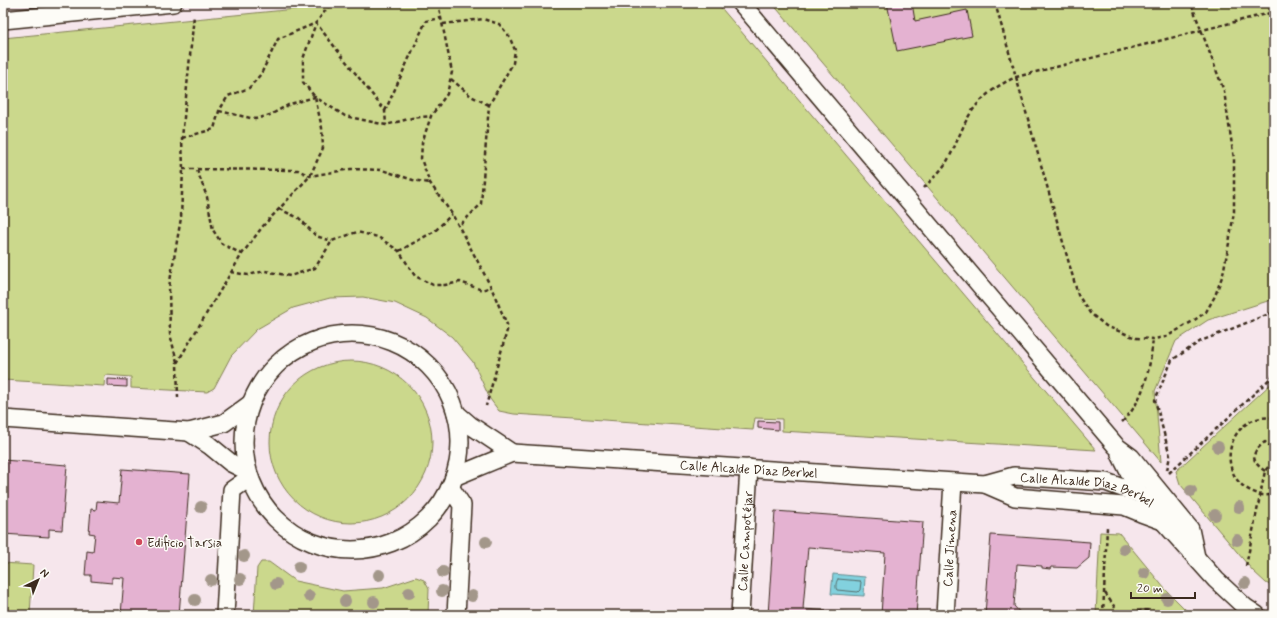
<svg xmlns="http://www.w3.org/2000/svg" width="1277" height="618" font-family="Mynerve,sans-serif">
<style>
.green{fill:#cbd88c;stroke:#838155}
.water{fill:#82d1de;stroke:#668e91}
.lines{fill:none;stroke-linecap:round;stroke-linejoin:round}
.shore{stroke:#576d6b;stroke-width:1}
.building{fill:#e4b2d1;stroke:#3b2a1e;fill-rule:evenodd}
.street-casing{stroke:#3b2a1e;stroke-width:20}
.path{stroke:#3b2a1e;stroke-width:2.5;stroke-dasharray:4 3;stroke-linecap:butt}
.street{stroke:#fdfcf7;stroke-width:17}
.tree{fill:#a3978a}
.poi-dot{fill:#d1495b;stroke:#fdfcf7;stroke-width:1.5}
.labels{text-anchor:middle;stroke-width:3;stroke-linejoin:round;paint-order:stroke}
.street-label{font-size:13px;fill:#3b2a1e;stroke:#fdfcf7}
.poi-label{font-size:13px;fill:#3b2a1e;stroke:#fdfcf7;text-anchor:start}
</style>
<rect width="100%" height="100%" fill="#f6e6ec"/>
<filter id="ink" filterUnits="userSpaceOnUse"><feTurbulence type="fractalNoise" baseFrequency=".025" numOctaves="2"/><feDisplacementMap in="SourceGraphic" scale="8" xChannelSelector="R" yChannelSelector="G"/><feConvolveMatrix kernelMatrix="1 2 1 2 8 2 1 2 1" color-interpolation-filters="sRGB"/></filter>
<g filter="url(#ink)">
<g class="green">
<polygon points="356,3 717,3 1096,450 782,431 782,419 755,418 753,430 514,414 499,411 490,399 473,362 452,337 427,318 395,303 363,297 330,298 293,308 257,329 231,356 214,388 207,392 131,388 131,377 105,375 104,386 3,380 3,38"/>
<polygon points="772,3 1274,3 1274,299 1208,320 1176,341 1155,391 1161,462"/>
<circle cx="351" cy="442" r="81"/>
<polygon points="1274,381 1274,587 1266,583 1253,571 1180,484 1176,471"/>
<polygon points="1100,532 1119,533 1165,589 1191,615 1096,615"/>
<polygon points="261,562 269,562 295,581 343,591 383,588 416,577 424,580 429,589 428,615 254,615 257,568"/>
<polygon points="3,563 33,565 30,615 3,615"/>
</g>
<polygon class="water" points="833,574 865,577 864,596 831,594"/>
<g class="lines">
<path class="shore" d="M 838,579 L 860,581 L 861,582 L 860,590 L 858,592 L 837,590 C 835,588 836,581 838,579 Z"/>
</g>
<g class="building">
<polygon points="887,3 912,3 915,21 967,10 972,36 897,51"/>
<polygon points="108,379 127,380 127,387 108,386"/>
<polygon points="758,421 778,422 778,430 758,428"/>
<polygon points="3,460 67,465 62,530 49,529 49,537 3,534"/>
<polygon points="122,469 190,474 179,615 121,615 124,578 112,577 112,583 91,581 91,575 85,575 87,551 93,552 95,534 89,533 91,509 96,510 97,501 119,503"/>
<path d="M 775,511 L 923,522 L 916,615 L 768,615 ZM 808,547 L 885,553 L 881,615 L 803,609 Z"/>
<polygon points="991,535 1090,542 1089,558 1077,568 1051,567 1050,569 1042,568 1042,566 1017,564 1014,606 1022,615 985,615"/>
</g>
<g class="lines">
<g class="street-casing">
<g id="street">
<polyline points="741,3 1116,446 1131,457 1190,529 1196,557"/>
<polyline points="3,20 173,3"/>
<circle cx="352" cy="442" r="108"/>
<polyline points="456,413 470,425 512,453"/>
<polyline points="3,419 189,432 224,423 250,404"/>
<polyline points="189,432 209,445 231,463 247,471"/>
<polyline points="1120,454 1133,480 1139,494"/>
<path id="s1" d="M 454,477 L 512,453 L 985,484 L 1014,476 L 1106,482 L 1139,494 L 1156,506 L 1163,521 L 1216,580 L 1245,607 L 1257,615"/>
<polyline points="985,484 1015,497 1124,506 1141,513 1163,521"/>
<polyline points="450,487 462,505 456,615"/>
<polyline points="225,615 232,490 249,478"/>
<path id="s2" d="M 740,615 L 749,468"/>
<path id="s3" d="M 945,615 L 953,482"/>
</g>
</g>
<g class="path">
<polyline points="438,3 452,72 447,94 431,116 422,143 421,159 430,183 452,214 477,260 491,287 508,327 486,406"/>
<polyline points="995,3 1078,295 1090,313 1106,326 1136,338 1153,339 1166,337 1193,321 1206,312 1215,296 1223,274 1229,243 1234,212 1234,159 1224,91 1191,3"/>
<polyline points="443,24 483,19 499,24 509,36 515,50 513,63 489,105 481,204 459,226"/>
<polyline points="451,79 471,96 489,105"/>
<polyline points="219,111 255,119 270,115 290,104 315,97 345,116 386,125 412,118 431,116"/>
<polyline points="385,111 426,21 441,18"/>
<polyline points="182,138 214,129 219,111 228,96 249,88 261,74 278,39 316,23 385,111 386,125"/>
<polyline points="183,169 298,170 310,176 351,169 382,170 413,180 429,183"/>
<polyline points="197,170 207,197 213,230 222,244 242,254"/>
<path d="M 924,188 C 931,180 940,172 946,163 C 954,150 959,135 966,121 C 977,100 995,86 1016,77 L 1274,12"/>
<polyline points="279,209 299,218 316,236 332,241"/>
<polyline points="399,251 435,231 452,214"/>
<polyline points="231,272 248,275 265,271 290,276 315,268 332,241 357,232 378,237 399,251 415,276 433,285 445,285 460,282 482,290 491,287"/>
<polyline points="177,362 170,334 169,287 181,218 183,169 182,138 194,15"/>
<polyline points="178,398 177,363 242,254 263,226 310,176 323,148 322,128 315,97 303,82 303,59 316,23 331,3"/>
<path d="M 1274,418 C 1226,411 1211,481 1259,494 C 1263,496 1269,495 1274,495"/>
<path d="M 1122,422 C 1144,401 1150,369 1153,339"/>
<polyline points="1167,470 1170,456 1155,400 1172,360 1201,341 1274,312"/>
<path d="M 1265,471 C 1250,461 1251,452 1265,442 L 1274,450"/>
<polyline points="1169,473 1274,375"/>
<polyline points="1246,566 1265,471 1273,461 1274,457"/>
<polyline points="1105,593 1120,615"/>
<polyline points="1103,615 1107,527"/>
<path d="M 1132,615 L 1133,613 C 1142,610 1150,608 1157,615"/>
</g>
<use href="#street" class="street"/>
</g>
<g class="tree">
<circle cx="1218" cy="447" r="6"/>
<circle cx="1191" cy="491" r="6"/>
<circle cx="201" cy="507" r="6"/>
<circle cx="1239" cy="507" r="6"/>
<circle cx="1215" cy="515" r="6"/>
<circle cx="1237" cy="540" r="6"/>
<circle cx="486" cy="542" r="6"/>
<circle cx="1124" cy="549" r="6"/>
<circle cx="244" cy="556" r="6"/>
<circle cx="299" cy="567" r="6"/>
<circle cx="443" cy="572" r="6"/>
<circle cx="1144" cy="573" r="6"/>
<circle cx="379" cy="575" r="6"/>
<circle cx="240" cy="579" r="6"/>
<circle cx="211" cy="580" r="6"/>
<circle cx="1245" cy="583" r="6"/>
<circle cx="276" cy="584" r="6"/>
<circle cx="442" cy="591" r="6"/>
<circle cx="409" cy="593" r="6"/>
<circle cx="309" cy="596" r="6"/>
<circle cx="472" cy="596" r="6"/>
<circle cx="1167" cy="599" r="6"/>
<circle cx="195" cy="600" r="6"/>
<circle cx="345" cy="601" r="6"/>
<circle cx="374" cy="602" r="6"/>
</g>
</g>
<circle class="poi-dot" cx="139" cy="542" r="4"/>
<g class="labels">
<g class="street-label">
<text dy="5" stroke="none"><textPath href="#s1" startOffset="300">Calle Alcalde Díaz Berbel</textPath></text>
<text dy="5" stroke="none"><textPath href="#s1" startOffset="642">Calle Alcalde Díaz Berbel</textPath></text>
<text dy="5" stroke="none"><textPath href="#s2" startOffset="74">Calle Campotéjar</textPath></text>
<text dy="5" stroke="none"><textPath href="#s3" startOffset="67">Calle Jimena</textPath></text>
</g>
<g class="poi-label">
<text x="147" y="547">Edificio Tarsia</text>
</g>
</g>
<rect width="1277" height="618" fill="none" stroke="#fdfcf7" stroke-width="16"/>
<rect x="8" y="8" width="1261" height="602" fill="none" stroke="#3b2a1e" stroke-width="1.5" filter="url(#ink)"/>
<g transform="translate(38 580) rotate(43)" stroke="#fdfcf7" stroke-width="3" paint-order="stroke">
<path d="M0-3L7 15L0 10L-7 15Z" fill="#3b2a1e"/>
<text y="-6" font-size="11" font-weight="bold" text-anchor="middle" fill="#3b2a1e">N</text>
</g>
<path d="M1131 592v6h64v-6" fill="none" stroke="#3b2a1e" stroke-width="2"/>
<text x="1137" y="592" font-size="12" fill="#3b2a1e" stroke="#fdfcf7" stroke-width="3" paint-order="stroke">20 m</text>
</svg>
